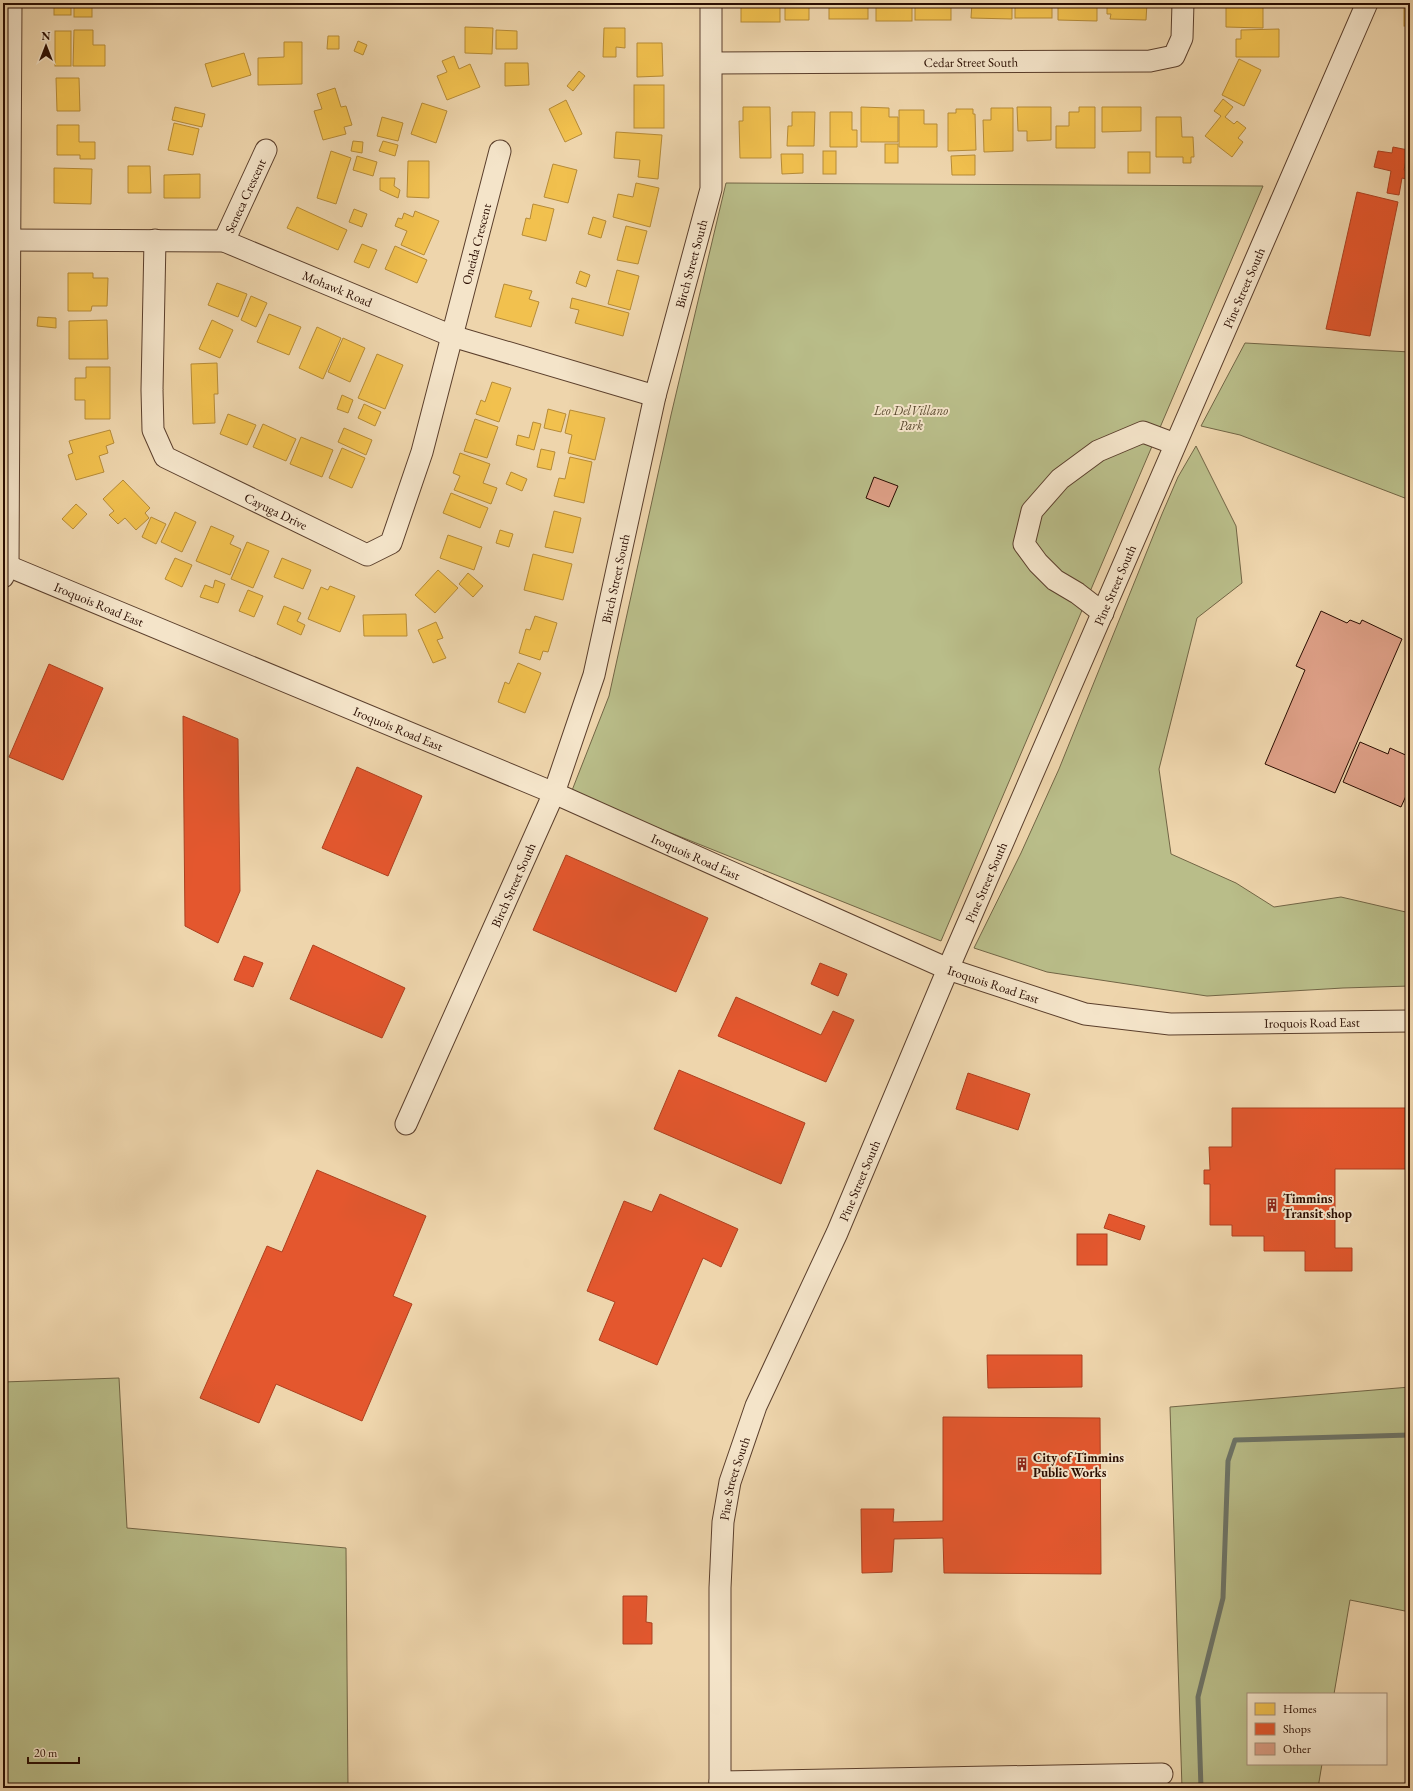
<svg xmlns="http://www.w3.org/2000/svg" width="1413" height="1791" font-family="'EB Garamond',serif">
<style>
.green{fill:#b9bd89;stroke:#726545}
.homes{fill:#f2c14e;stroke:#b68b37}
.shops{fill:#e4572e;stroke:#ac4120}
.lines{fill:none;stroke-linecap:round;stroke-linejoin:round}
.stream{stroke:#6d7467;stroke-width:5}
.building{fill:#dd9f86;stroke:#2a0d01}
.minor-casing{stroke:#5b3f2c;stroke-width:23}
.minor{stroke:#f4e4c9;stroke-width:21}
.labels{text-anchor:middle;stroke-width:4;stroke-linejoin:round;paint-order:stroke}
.street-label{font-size:13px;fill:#2a0d01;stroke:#f4e4c9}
.park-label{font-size:13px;font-style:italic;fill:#5c4b31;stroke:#f4e4c9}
.poi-label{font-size:13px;font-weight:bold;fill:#2a0d01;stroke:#f4e4c9;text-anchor:start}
</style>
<rect width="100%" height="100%" fill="#eed5ac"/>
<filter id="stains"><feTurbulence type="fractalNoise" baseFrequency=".005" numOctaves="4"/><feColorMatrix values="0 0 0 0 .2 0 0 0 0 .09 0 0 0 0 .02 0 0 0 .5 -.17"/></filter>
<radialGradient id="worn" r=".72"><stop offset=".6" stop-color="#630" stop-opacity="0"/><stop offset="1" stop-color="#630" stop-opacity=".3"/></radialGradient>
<g class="green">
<polygon points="726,183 1263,186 941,941 571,793 609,696 671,415"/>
<polygon points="1245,343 1410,352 1410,500 1240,435 1201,426"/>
<polygon points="1196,446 1236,526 1242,583 1197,618 1159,769 1171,854 1236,883 1274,907 1341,897 1410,913 1410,986 1343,988 1207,996 1047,972 974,948 1021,853 1059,769 1162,514 1178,477"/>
<polygon points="119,1378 127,1528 346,1548 348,1788 3,1788 3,1382"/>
<polygon points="1410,1387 1410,1612 1350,1600 1334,1694 1248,1694 1248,1764 1322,1764 1318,1788 1182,1788 1170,1407"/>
</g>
<g class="homes">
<rect x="54" y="3" width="17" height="12"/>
<rect x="74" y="3" width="18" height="14"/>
<rect x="741" y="3" width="39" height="19"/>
<polygon points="785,3 821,3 821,5 809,5 809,20 785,20"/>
<rect x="829" y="3" width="39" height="16"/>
<rect x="876" y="3" width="36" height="18"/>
<rect x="915" y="3" width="36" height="17"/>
<polygon points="972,3 1012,3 1012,19 971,18"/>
<rect x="1015" y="3" width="37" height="15"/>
<polygon points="1058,3 1097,3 1097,21 1058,20"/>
<polygon points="1107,3 1147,3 1146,20 1110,19 1111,14 1107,14"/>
<polygon points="1226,3 1263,4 1263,28 1226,27"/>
<rect x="1404" y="3" width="6" height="23"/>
<polygon points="465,27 493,28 492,54 465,53"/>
<polygon points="604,28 625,28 625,48 616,47 616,57 603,57"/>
<polygon points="1279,29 1279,57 1236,57 1236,39 1241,39 1241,30"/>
<polygon points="74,30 93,30 93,45 105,45 105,66 73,66"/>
<polygon points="496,30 517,31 517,49 496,49"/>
<rect x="55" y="31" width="16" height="35"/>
<polygon points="328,36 339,36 339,49 327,49"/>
<polygon points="358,41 367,45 363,55 354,51"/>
<polygon points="284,42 302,42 302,84 258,85 258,58 284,57"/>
<polygon points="637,43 662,43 663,76 637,77"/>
<polygon points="244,53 251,75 212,87 205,64"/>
<polygon points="454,56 459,69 470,64 480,87 447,100 437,76 447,72 442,61"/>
<polygon points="1239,59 1261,70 1244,106 1222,95"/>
<polygon points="505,63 528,63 529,85 505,86"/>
<polygon points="579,71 585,76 573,91 567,86"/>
<polygon points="56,78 79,78 80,111 57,111"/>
<rect x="634" y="85" width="30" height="43"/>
<polygon points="335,88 341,107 346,106 352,125 344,127 346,134 323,140 314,111 322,109 317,94"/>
<polygon points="1223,99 1233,107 1225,117 1234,124 1237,121 1246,128 1238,138 1243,142 1232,157 1205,136 1221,116 1214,111"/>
<polygon points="566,100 582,134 565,142 549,109"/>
<polygon points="422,103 447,111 436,143 411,134"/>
<polygon points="175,107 205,114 202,127 172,120"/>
<polygon points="743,107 770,107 771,158 740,158 739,121 743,121"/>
<polygon points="861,107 889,108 889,117 898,117 898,142 861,142"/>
<polygon points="1017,107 1051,107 1051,140 1027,141 1027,131 1018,131"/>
<polygon points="1079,107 1095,107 1095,148 1056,148 1056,126 1069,126 1069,112 1079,112"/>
<polygon points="1102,107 1141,107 1141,131 1102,132"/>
<polygon points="991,108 1013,108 1013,151 984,152 983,120 991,120"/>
<polygon points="956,109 973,109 973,114 975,114 976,150 948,151 948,113 956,113"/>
<polygon points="899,110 924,110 924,124 937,124 937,147 899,147"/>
<polygon points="792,112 815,112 814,146 787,146 788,126 792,126"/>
<polygon points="830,112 852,112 852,130 857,130 857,147 830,147"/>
<polygon points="382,117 403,123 398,141 377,136"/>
<polygon points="1156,117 1181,117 1182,137 1193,137 1194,157 1191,157 1191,163 1183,163 1183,157 1156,157"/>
<polygon points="174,123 199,129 193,155 168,150"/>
<polygon points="57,125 79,125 79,142 95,142 95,159 80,159 80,155 57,155"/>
<polygon points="616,132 662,135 658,179 638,177 640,160 614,158"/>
<polygon points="353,141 363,142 362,153 351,151"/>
<polygon points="383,141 398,145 395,156 379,151"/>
<rect x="885" y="144" width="13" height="19"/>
<polygon points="331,151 351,158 336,204 317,198"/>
<rect x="823" y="151" width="13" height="23"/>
<rect x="1128" y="152" width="22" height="21"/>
<polygon points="781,154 803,154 803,173 782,174"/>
<polygon points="975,155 975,175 952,175 951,156"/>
<polygon points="357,156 377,162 373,176 353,170"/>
<polygon points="408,161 429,161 429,198 407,197"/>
<polygon points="553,164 577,170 568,203 544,197"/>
<polygon points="128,166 150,166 151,193 128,193"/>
<polygon points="54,168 92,169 91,204 54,203"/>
<polygon points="200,174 200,198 164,198 164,175"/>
<polygon points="380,178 395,178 394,186 400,190 398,198 380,190"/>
<polygon points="636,183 659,188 650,227 613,217 618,194 633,197"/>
<polygon points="533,204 554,209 546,241 522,235 526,218 530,219"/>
<polygon points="297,207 347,230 338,250 287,228"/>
<polygon points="354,209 367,214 362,227 349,222"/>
<polygon points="415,211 439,221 424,255 401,245 407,231 395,226 398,218 402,219 404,213 413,217"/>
<polygon points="593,217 606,221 601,238 588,234"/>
<polygon points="626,226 647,231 638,264 617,260"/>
<polygon points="362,244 377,250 369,268 354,262"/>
<polygon points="395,246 427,260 417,283 385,269"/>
<polygon points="617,270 639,276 630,310 608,304"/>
<polygon points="580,271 590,275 586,287 576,283"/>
<polygon points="68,273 93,273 93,278 108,278 107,306 92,306 91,311 68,311"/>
<polygon points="217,283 247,294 238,317 208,305"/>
<polygon points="504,284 532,291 529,299 539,302 531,327 495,317"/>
<polygon points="251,296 267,303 256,327 241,320"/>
<polygon points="572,298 629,313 623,336 575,323 579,310 570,308"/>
<polygon points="269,314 301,327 289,355 257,342"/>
<polygon points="38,317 56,318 56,328 37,326"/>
<polygon points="107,320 108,359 69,359 69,321"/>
<polygon points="212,320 233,330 220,358 199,349"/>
<polygon points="317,327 341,338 323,379 299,368"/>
<polygon points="343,338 365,348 350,382 328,372"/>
<polygon points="377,354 403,365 385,409 358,398"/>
<polygon points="217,363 218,394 214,394 215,423 193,424 191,364"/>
<polygon points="86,367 110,367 110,419 85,419 85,400 75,400 75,378 86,378"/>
<polygon points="492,382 511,388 499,422 476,414 481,400 485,402"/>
<polygon points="342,395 353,400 348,413 337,409"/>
<polygon points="364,404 381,412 375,426 358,418"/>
<polygon points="548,409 566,414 561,432 544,428"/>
<polygon points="570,410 605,418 595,460 568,453 572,435 565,433"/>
<polygon points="228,414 256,425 247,445 220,434"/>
<polygon points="475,419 498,427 487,458 464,451"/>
<polygon points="533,422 541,424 534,450 516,445 518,435 529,438"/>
<polygon points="263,424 296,439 286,461 253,447"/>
<polygon points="344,428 372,440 366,455 338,442"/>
<polygon points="110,430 114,443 106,446 108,453 99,456 104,472 76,480 68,455 73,453 69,441"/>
<polygon points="301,437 333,450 322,477 290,464"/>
<polygon points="342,448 365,458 352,488 329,478"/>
<polygon points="541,449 555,452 551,470 537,467"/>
<polygon points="460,453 490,464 483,483 497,488 491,504 454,490 460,476 453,473"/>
<polygon points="570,457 592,462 584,503 554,496 559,478 565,479"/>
<polygon points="511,472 527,479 522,491 506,484"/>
<polygon points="123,480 150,508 145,513 149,518 136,530 125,518 118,524 109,515 114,511 103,499"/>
<polygon points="451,493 488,508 480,528 443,513"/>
<polygon points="76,504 87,514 73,529 62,519"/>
<polygon points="554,511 581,518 573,553 545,547"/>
<polygon points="175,512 196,522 182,552 161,542"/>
<polygon points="151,517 166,524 156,544 142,537"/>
<polygon points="211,526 234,536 230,544 241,549 230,575 196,561"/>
<polygon points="500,530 513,534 509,547 496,543"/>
<polygon points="448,535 482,547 474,570 440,558"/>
<polygon points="247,542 269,551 253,588 231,579"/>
<polygon points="533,554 572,564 563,600 524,590"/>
<polygon points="175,558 192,565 182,587 165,579"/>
<polygon points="282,558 311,570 303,589 274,577"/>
<polygon points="438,570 458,588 435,613 415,595"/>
<polygon points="468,573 483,586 473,597 459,584"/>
<polygon points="215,580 225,584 218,603 200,597 205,585 213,588"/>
<polygon points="330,586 355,596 340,632 308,619 321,587 328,590"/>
<polygon points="248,590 263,596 254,617 239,611"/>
<polygon points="284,606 301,613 297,621 305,625 301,635 277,624"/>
<polygon points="406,614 407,636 364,636 363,615"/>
<polygon points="535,616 557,623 548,652 543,651 540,660 519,653 526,629 530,630"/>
<polygon points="436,622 443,638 437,640 446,658 433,663 418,630"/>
<polygon points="518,663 541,673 525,713 498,702 505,682 509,684"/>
</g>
<g class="shops">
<polygon points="1393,147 1408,150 1404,170 1410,171 1410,180 1402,178 1399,195 1387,193 1391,171 1374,167 1378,151 1392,153"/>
<polygon points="1357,192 1398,202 1370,336 1326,329"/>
<polygon points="49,664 103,688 63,780 9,757"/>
<polygon points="183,716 238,739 240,891 218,943 185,926"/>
<polygon points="357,767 422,796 388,876 322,848"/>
<polygon points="566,855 708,918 676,992 533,930"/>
<polygon points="313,945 405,988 382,1038 290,999"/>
<polygon points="244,956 263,963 253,987 234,980"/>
<polygon points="820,963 847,974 838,996 811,984"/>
<polygon points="736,997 821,1035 833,1011 854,1020 826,1082 718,1036"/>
<polygon points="679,1070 805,1123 781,1184 654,1129"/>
<polygon points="968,1073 1030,1094 1018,1130 956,1109"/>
<polygon points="1232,1108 1410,1108 1410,1169 1335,1169 1335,1248 1352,1248 1352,1271 1305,1271 1305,1251 1264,1251 1264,1236 1232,1236 1232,1225 1210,1225 1210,1184 1204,1184 1204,1170 1210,1170 1209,1147 1232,1147"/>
<polygon points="317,1170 426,1216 393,1296 412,1304 362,1421 276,1384 259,1423 200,1398 267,1246 282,1252"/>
<polygon points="660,1194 738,1229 721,1267 703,1258 657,1365 599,1340 615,1302 587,1291 624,1201 652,1212"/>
<polygon points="1109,1214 1145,1226 1140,1240 1104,1228"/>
<rect x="1077" y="1234" width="30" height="31"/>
<polygon points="987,1355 1082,1355 1082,1387 988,1388"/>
<polygon points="943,1417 1100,1418 1101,1574 944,1573 943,1538 894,1539 892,1572 862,1573 861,1509 894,1509 893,1522 943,1521"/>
<polygon points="623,1596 647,1596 646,1622 652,1623 652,1644 623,1644"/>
</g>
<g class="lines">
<polyline class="stream" points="1201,1788 1198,1697 1223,1598 1228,1461 1235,1440 1410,1435"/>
</g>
<g class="building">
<polygon points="874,477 898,486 889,507 866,498"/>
<polygon points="1321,611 1347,623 1350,620 1360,624 1362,620 1402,639 1335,793 1265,764 1305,670 1296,666"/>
<polygon points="1360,742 1388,754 1390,748 1410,757 1410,787 1401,807 1343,782"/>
</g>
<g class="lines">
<g class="minor-casing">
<g id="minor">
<path id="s1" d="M 712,63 L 1150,61 L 1174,56 L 1182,38 L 1183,3"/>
<path id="s2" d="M 3,240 L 224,241 L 452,336 L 655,396"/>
<path id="s3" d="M 155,240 L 152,390 L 153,430 L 165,457 L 367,555 L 391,543 L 422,452 L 500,151"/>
<path id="s4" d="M 224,241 L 266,150"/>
<path id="s5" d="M 3,564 L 554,793 L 948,969 L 1085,1014 L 1170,1024 L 1410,1021"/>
<polyline points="3,577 8,566 11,3"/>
<polyline points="1103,613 1077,593 1055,580 1038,563 1024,544 1032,511 1060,479 1098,451 1143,432 1175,444"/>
<path id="s6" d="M 406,1124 L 554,793 L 594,675 L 655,396 L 711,189 L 711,3"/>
<polyline points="720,1782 1162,1774"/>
<path id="s7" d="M 720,1788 L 720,1588 L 723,1522 L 730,1482 L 756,1406 L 837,1233 L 948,969 L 1367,3"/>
</g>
</g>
<use href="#minor" class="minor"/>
</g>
<defs>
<g id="building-bare" transform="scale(1.08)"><path d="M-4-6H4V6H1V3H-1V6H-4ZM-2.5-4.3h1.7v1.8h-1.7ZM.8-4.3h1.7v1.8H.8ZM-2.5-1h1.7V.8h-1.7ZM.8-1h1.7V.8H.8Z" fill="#8f2418" stroke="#f4e4c9" stroke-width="2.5" paint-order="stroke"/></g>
</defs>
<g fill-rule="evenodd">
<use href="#building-bare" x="1272" y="1205"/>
<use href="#building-bare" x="1022" y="1464"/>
</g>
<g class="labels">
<g class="street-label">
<text dy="5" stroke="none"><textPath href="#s1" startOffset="259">Cedar Street South</textPath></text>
<text dy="5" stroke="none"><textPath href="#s4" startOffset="50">Seneca Crescent</textPath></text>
<text dy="5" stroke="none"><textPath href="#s3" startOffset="782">Oneida Crescent</textPath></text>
<text dy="5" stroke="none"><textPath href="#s6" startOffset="910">Birch Street South</textPath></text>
<text dy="5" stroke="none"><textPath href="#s7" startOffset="1607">Pine Street South</textPath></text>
<text dy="5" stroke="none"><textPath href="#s2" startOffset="344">Mohawk Road</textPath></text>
<text dy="5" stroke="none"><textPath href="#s3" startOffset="343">Cayuga Drive</textPath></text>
<text dy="5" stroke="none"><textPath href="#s6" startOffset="586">Birch Street South</textPath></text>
<text dy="5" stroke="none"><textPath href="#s7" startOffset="1283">Pine Street South</textPath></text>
<text dy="5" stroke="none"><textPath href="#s5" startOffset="104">Iroquois Road East</textPath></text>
<text dy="5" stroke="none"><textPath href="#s5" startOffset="428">Iroquois Road East</textPath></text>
<text dy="5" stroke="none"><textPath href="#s5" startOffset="752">Iroquois Road East</textPath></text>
<text dy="5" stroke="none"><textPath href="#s7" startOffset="959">Pine Street South</textPath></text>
<text dy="5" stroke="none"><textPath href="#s6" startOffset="262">Birch Street South</textPath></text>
<text dy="5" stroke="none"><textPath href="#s5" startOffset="1076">Iroquois Road East</textPath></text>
<text dy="5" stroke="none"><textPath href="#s5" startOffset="1400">Iroquois Road East</textPath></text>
<text dy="5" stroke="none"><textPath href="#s7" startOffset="635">Pine Street South</textPath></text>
<text dy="5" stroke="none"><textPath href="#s7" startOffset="311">Pine Street South</textPath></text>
</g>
<g class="park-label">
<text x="911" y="415">Leo DelVillano<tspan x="911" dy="15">Park</tspan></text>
</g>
<g class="poi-label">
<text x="1283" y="1203">Timmins<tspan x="1283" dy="15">Transit shop</tspan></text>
<text x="1033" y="1462">City of Timmins<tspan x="1033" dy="15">Public Works</tspan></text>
</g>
</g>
<rect width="1413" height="1791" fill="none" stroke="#eed5ac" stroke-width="16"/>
<rect x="4" y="4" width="1405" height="1783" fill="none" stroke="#2a0d01" stroke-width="2"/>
<rect x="8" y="8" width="1397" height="1775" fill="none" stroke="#2a0d01"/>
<rect x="1247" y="1693" width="140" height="72" fill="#f4e4c9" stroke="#a38e79"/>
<rect x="1255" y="1703" width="20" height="12" fill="#f2c14e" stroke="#a38e79"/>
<text x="1283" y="1713" font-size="12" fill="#2a0d01">Homes</text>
<rect x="1255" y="1723" width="20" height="12" fill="#e4572e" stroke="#a38e79"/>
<text x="1283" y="1733" font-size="12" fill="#2a0d01">Shops</text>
<rect x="1255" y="1743" width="20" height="12" fill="#dd9f86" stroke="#a38e79"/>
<text x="1283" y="1753" font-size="12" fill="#2a0d01">Other</text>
<g transform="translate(46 46)" stroke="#f4e4c9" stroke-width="3" paint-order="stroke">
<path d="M0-3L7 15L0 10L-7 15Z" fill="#2a0d01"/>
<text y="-6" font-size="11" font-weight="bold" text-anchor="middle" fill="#2a0d01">N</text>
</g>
<path d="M28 1757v6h51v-6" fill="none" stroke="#2a0d01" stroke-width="2"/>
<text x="34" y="1757" font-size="12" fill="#2a0d01" stroke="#f4e4c9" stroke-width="3" paint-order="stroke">20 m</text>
<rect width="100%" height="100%" filter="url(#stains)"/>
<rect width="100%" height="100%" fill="url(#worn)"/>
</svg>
